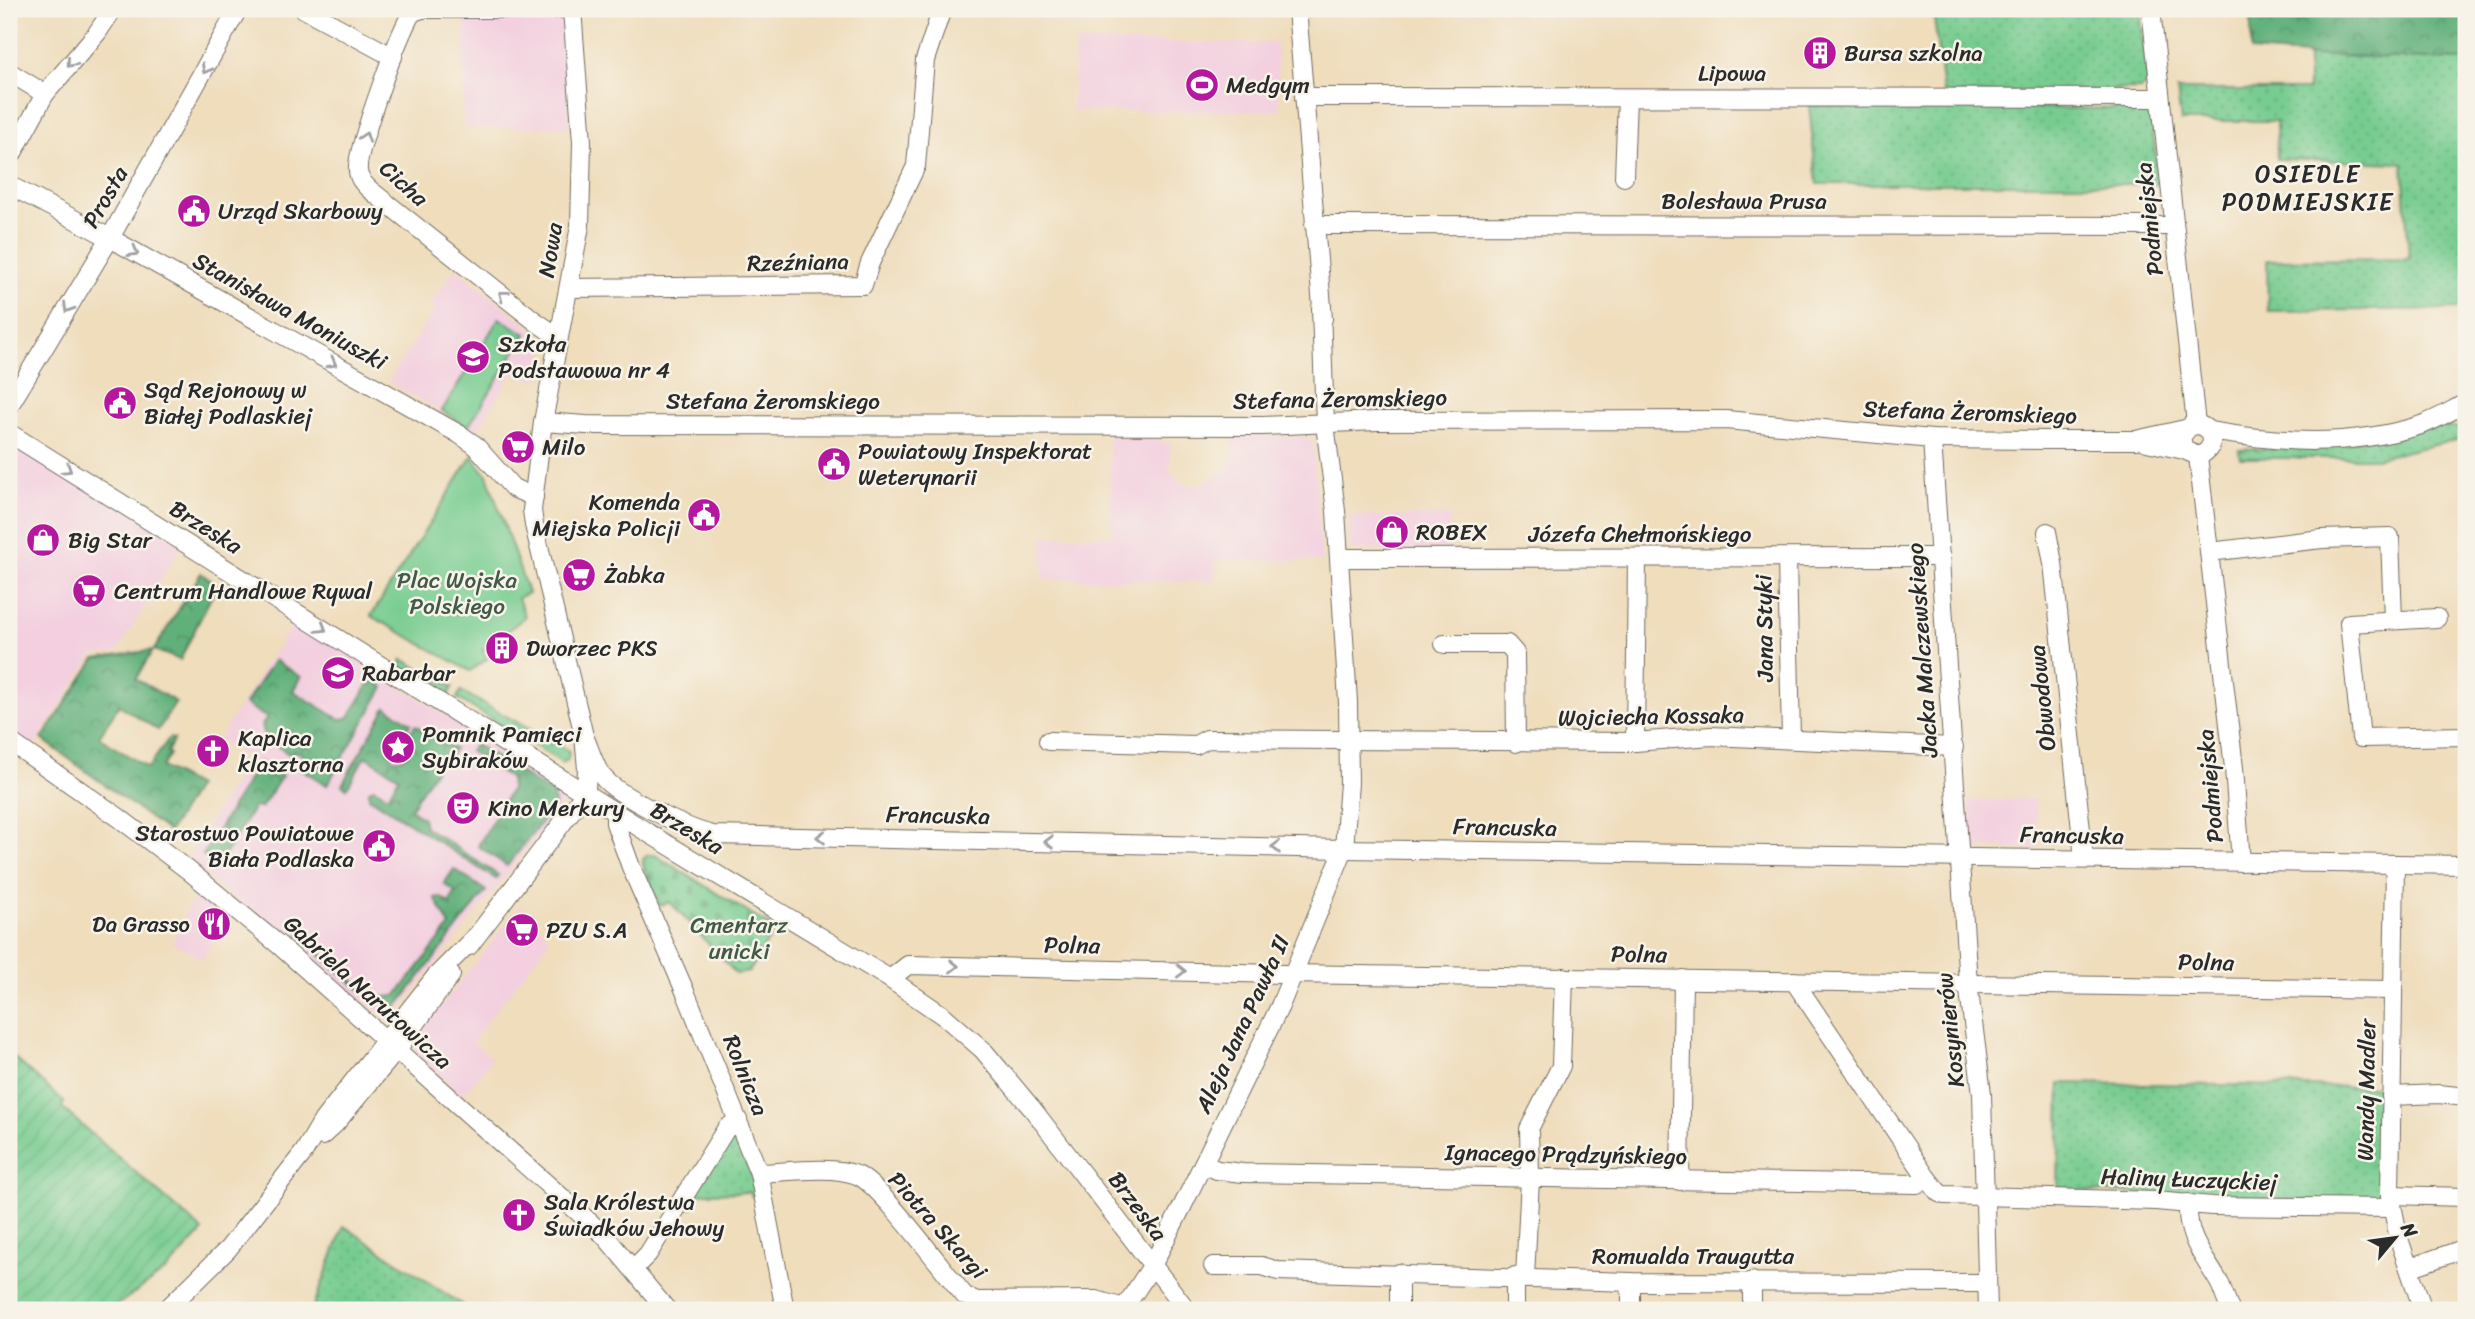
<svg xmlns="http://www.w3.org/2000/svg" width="2475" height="1319" font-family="Sriracha,sans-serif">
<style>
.built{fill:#f3cfdf}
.grass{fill:url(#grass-dots);stroke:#517c5e;stroke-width:2}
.forest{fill:url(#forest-crowns);stroke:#466e52;stroke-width:2}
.cemetery{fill:url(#cemetery-stones);stroke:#517c5e;stroke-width:2}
.park{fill:#77cc90;stroke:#517c5e;stroke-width:2}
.garden{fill:url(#garden-furrows);stroke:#517c5e;stroke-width:2}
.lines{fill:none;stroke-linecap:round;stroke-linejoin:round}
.minor-casing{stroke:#70695e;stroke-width:20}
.minor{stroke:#fff;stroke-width:18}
.oneway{stroke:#a0a0a0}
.labels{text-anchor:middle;stroke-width:5;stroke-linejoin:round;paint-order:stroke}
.poi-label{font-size:23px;fill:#2b2b2b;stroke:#f7f3e8;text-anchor:start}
.street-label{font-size:23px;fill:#2b2b2b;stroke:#f7f3e8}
.park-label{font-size:23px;fill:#425b49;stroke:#f7f3e8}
.neighbourhood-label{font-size:24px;letter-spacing:2px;fill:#2b2b2b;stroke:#f7f3e8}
</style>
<defs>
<pattern id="grass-dots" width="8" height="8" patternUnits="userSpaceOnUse" patternTransform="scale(1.75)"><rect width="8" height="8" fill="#77cc90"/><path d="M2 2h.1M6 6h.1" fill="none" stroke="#67af7c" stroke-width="1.8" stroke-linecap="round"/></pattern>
<pattern id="forest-crowns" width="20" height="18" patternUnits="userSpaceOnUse" patternTransform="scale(1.75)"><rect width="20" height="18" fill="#61b07a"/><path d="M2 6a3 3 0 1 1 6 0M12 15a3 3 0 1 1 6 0" fill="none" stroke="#508f64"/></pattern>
<pattern id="cemetery-stones" width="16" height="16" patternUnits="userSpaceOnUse" patternTransform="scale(1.75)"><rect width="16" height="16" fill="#77cc90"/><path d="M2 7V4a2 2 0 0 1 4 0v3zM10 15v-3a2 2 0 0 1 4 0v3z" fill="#67af7c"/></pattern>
<pattern id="garden-furrows" width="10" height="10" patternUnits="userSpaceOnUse" patternTransform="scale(1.75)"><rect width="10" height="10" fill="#77cc90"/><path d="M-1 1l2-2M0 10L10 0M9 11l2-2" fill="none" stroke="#67af7c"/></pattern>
</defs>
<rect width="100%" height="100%" fill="#f7f3e8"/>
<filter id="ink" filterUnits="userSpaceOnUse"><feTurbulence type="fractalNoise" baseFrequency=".0143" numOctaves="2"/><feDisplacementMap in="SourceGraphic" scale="14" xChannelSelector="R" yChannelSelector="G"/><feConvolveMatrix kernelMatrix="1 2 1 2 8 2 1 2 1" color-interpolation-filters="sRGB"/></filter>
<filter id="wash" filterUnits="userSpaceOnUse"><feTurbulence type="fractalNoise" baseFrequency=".00686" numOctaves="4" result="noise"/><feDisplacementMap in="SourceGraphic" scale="28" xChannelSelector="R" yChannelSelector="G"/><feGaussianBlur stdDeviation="1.57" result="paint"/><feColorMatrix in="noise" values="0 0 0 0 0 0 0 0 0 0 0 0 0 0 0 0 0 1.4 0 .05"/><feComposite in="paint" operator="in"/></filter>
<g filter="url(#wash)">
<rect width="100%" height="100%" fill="#efddbc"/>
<g class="built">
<polygon points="464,17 557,17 563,23 570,127 464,128"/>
<polygon points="1075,42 1276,43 1280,111 1072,111"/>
<polygon points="455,268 545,339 538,381 512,374 476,432 388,382 436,308 431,304"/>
<polygon points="1109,435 1152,435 1157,443 1171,443 1169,472 1184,485 1200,485 1229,468 1229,460 1233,460 1233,436 1306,437 1313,443 1322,561 1216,560 1214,582 1044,579 1042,536 1112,536"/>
<polygon points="9,438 182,544 117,652 93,655 32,750 9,735"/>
<polygon points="1348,516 1450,516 1449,550 1351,550"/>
<polygon points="295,620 571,794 390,1022 187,861 248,759 219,739"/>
<polygon points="2035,799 2039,849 1972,848 1969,801"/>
<polygon points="197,899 226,919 202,959 173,943 190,903"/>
<polygon points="521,905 550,939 472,1042 492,1058 463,1096 417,1056 414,1041"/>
</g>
<g class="grass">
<polygon points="1933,9 2140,9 2148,84 2142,89 1948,94 1943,92"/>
<polygon points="2308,55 2466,60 2466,309 2268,311 2267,260 2409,259 2403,163 2277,159 2276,121 2181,121 2177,90 2308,90"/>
<polygon points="1809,105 2143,109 2151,115 2159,184 1817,184"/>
<polygon points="2437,424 2466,431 2466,438 2376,458 2240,458 2239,450 2330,446"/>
<polygon points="402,659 453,687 448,696 400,666"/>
<polygon points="461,691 569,751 568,760 561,764 561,762 457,698"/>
<polygon points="2060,1083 2382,1087 2385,1195 2372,1203 2058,1190"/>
<polygon points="735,1128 743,1144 757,1197 752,1197 750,1192 701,1193 691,1208 685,1208"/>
<polygon points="344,1226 470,1310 312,1310"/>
</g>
<g class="forest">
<polygon points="2251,9 2466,9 2466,60 2308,55 2251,51"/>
<polygon points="201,573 217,585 180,660 154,650"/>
<polygon points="153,650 136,679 176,702 158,730 119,705 100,735 100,738 148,768 169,738 174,739 167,752 170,754 162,767 197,786 169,832 42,739 95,659"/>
<polygon points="274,660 301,677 293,691 341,720 349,717 372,679 384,687 327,785 298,767 304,756 294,750 291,755 266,740 262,725 267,718 245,704"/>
<polygon points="386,707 411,723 402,739 394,739 388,744 388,752 393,759 403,758 408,754 408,745 405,741 415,725 454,749 449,760 439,764 410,809 423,818 425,827 498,875 496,879 369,797 369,790 374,788 388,796 399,777 365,756 347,788 342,785"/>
<polygon points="475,744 553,794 555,805 507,866 478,846 511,789 510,779 470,751"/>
<polygon points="259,762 282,776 261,808 254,807 223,857 229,862 225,869 203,855"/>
<polygon points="454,869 486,891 396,1008 387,1013 383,1009 386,1004 381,1000 377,1004 297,936 298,934 375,998 396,996 450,926 435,898 440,897 449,903 456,892 444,884"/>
</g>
<polygon class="cemetery" points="648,855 655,855 775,929 749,972 736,974 670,902 660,906 643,865 643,859"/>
<g class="park">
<polygon points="499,318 526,334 468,427 442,411"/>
<polygon points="472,456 487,475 528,593 518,598 525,617 482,651 487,659 470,671 371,616"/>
</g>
<polygon class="garden" points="9,1053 64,1102 62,1108 203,1231 168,1269 110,1310 9,1310"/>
</g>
<g filter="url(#ink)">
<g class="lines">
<g class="minor-casing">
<g id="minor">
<polyline points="304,9 393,57"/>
<path d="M 412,9 L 413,12 C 401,25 358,147 358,166 C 357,177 362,182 369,189 L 535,321 L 551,332 L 558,333"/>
<polyline points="572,9 582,142 580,226 543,422 532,510 534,525 584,736 587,769 586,792"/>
<polyline points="1297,9 1323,319"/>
<polyline points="2151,9 2196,424"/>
<polyline points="413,12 422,9 572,9"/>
<polyline points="9,72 45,94"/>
<polyline points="1304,97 2159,98"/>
<polyline points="9,160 45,94 97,33 113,9"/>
<polyline points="1624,177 1627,98"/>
<polyline points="9,185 110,238 459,434 475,445 513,488 534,497"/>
<polyline points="1314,225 2174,226"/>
<polyline points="569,288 863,285 870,263 916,166 925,60 942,9"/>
<polyline points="9,406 110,238 238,9"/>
<polyline points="543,422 586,425 1262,426 1377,421 1726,420 1932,439 2044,440 2136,440 2185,429"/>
<path d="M 2210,431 C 2280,443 2348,447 2418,426 C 2435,421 2450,411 2466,403"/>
<polyline points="9,433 650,834 890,979 945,1017 983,1050 1034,1111 1187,1310"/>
<polyline points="1932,439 1968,983 1982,1094 1988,1310"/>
<path d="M 2147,442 L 2184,450 L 2198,456 C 2215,450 2217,432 2200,425 L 2190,426 L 2181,437 L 2184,450"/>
<polyline points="2198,456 2234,768 2241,862"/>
<polyline points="2047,532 2053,563 2084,859"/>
<polyline points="2209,552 2322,539 2390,537 2393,620"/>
<polyline points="1339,558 1941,557"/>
<polyline points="1787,559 1791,738"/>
<polyline points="2437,618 2349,623 2361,738 2466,736"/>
<polyline points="1444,644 1507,644 1515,653 1516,743"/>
<path d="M 584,736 C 590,749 594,766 602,776 C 617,796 689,830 713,835 L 1344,849 L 2466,865"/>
<polyline points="9,741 118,817 188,870 279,945 604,1235 667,1310"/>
<polyline points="1048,741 1196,745 1207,739 1635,742 1711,736 1954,747"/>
<polyline points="1635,742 1637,559"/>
<polyline points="615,813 615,823 631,867 687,996 759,1173 785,1310"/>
<polyline points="2395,865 2390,1195 2399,1239 2423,1310"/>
<polyline points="469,946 586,792"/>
<polyline points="890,979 908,965 1283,974 2392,990"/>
<polyline points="1794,981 1927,1178 1939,1193 1944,1195 2156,1201 2212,1206 2391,1208"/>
<polyline points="2391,1096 2439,1094 2466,1097"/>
<polyline points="322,1136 335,1124 396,1051 451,975"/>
<polyline points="1203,1164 1217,1170 1243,1173 1917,1184 1927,1178"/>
<path d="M 759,1173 C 787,1172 831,1165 857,1175 C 881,1185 944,1272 965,1296 L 977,1301 L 1096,1300 L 1124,1308"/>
<polyline points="1680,1181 1683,979"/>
<polyline points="2390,1195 2466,1197"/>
<path d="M 2188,1203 C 2186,1240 2204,1255 2220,1284 C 2224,1293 2227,1302 2230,1310"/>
<polyline points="1213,1266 1262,1266 1278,1271 1631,1282 1986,1283"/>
<polyline points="634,1268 648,1254 726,1129 738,1120"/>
<polyline points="2409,1268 2466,1248"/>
<polyline points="1515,1276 1515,1310"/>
<polyline points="1525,1277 1530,1179 1529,1129 1561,1066 1564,977"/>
<polyline points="166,1310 228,1249 304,1152 323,1120 436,976 475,937"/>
<polyline points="1123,1310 1152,1266 1183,1205 1280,1006 1344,849 1349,783 1348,702 1336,511 1325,424 1321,308"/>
<polyline points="1399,1310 1399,1273"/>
<polyline points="1631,1310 1631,1282"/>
<polyline points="1752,1310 1752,1281"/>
</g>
</g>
<use href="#minor" class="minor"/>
</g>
<defs><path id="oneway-chevron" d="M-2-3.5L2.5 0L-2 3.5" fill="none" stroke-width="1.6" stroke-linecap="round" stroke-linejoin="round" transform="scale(1.75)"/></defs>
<g class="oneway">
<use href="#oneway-chevron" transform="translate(71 63) rotate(130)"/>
<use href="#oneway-chevron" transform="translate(206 69) rotate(119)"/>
<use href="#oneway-chevron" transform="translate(365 137) rotate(-71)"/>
<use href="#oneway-chevron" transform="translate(134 252) rotate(29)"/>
<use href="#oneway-chevron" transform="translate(503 295) rotate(-142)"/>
<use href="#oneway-chevron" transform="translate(68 308) rotate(121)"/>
<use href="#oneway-chevron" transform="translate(332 363) rotate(29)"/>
<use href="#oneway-chevron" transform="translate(67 469) rotate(32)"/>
<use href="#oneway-chevron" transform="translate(322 628) rotate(32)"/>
<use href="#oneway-chevron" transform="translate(821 837) rotate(-179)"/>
<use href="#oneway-chevron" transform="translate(1049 842) rotate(-179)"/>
<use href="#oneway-chevron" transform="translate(1276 847) rotate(-179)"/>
<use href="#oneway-chevron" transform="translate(954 966) rotate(1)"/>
<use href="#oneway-chevron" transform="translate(1181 971) rotate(1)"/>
</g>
</g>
<defs>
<g id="building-disc" transform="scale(1.75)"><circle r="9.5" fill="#b5179e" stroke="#f7f3e8"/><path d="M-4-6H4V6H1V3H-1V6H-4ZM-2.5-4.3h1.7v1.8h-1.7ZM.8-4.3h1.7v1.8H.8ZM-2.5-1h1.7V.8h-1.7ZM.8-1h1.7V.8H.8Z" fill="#fff"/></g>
<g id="stadium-disc" transform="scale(1.75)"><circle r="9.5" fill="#b5179e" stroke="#f7f3e8"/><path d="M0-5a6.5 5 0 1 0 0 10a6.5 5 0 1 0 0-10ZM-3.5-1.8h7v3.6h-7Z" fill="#fff"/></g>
<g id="civic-disc" transform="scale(1.75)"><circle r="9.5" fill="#b5179e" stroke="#f7f3e8"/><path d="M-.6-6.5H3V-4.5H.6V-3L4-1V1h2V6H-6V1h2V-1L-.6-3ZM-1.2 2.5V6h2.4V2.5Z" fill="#fff"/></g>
<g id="school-disc" transform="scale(1.75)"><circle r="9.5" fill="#b5179e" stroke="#f7f3e8"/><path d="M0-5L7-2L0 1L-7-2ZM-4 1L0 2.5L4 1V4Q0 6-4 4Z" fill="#fff"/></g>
<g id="supermarket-disc" transform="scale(1.75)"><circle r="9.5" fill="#b5179e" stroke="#f7f3e8"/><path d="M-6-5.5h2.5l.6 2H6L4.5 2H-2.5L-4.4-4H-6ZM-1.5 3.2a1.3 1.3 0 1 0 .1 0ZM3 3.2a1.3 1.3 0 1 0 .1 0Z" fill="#fff"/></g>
<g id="shop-disc" transform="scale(1.75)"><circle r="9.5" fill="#b5179e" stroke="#f7f3e8"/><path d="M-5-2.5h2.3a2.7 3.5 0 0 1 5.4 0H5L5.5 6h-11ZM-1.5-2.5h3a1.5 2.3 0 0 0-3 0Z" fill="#fff"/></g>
<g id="sight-disc" transform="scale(1.75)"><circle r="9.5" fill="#b5179e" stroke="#f7f3e8"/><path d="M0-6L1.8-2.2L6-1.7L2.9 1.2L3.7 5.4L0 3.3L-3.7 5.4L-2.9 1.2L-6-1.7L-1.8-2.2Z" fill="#fff"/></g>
<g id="church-disc" transform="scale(1.75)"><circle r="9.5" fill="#b5179e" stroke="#f7f3e8"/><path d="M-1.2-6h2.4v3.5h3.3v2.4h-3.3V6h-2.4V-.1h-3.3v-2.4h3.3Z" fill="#fff"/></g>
<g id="theatre-disc" transform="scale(1.75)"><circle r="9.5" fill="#b5179e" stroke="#f7f3e8"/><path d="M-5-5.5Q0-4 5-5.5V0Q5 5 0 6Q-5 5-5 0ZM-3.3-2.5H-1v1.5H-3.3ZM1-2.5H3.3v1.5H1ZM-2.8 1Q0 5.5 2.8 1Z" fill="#fff"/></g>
<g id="restaurant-disc" transform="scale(1.75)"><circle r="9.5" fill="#b5179e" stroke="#f7f3e8"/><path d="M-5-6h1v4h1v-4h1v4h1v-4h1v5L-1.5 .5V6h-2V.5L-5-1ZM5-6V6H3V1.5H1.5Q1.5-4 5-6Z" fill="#fff"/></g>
</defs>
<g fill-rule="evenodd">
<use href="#building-disc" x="1820" y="53"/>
<use href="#stadium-disc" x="1202" y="85"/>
<use href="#civic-disc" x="194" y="211"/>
<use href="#school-disc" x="473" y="357"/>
<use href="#civic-disc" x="120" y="403"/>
<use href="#supermarket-disc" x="518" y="447"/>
<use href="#civic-disc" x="834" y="464"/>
<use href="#civic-disc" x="704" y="515"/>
<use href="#shop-disc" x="1392" y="532"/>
<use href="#shop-disc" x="43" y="540"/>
<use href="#supermarket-disc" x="579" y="575"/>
<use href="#supermarket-disc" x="89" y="591"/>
<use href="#building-disc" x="502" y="648"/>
<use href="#school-disc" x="338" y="673"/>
<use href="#sight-disc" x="398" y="747"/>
<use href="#church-disc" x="213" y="751"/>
<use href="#theatre-disc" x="463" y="808"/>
<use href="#civic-disc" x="379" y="846"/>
<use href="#restaurant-disc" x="214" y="924"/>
<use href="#supermarket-disc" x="522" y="930"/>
<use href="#church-disc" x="519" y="1215"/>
</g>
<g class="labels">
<g class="poi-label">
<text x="1844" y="61">Bursa szkolna</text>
<text x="1226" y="93">Medgym</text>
<text x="218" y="219">Urząd Skarbowy</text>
<text x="498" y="352">Szkoła<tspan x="498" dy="26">Podstawowa nr 4</tspan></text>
<text x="144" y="398">Sąd Rejonowy w<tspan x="144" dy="26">Białej Podlaskiej</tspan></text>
<text x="542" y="455">Milo</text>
<text x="858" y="459">Powiatowy Inspektorat<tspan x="858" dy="26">Weterynarii</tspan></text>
<text x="680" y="510" text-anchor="end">Komenda<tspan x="680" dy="26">Miejska Policji</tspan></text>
<text x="1416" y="540">ROBEX</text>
<text x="68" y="548">Big Star</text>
<text x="604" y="583">Żabka</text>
<text x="114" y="599">Centrum Handlowe Rywal</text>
<text x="526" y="656">Dworzec PKS</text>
<text x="362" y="681">Rabarbar</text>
<text x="422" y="742">Pomnik Pamięci<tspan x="422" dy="26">Sybiraków</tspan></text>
<text x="238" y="746">Kaplica<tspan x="238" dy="26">klasztorna</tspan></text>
<text x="488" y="816">Kino Merkury</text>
<text x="354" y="841" text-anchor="end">Starostwo Powiatowe<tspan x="354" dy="26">Biała Podlaska</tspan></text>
<text x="190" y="932" text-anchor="end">Da Grasso</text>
<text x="546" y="938">PZU S.A</text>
<text x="544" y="1210">Sala Królestwa<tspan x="544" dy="26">Świadków Jehowy</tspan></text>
</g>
<g class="street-label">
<text x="1732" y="81">Lipowa</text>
<text transform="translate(404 183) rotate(42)" y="8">Cicha</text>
<text transform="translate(105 197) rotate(-60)" y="8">Prosta</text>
<text x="1744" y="209">Bolesława Prusa</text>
<text transform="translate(2149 219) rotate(-96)" y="8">Podmiejska</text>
<text transform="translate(550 250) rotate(-81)" y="8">Nowa</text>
<text transform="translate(798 262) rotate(-1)" y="8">Rzeźniana</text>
<text transform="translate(290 311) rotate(29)" y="8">Stanisława Moniuszki</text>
<text transform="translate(1340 399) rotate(-1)" y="8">Stefana Żeromskiego</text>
<text x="773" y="409">Stefana Żeromskiego</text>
<text transform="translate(1970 412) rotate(2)" y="8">Stefana Żeromskiego</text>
<text transform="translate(206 527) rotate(32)" y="8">Brzeska</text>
<text x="1640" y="542">Józefa Chełmońskiego</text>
<text transform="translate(1764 628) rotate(-91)" y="8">Jana Styki</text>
<text transform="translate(1922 650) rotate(-94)" y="8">Jacka Malczewskiego</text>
<text transform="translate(2042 698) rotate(-96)" y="8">Obwodowa</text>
<text transform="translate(1651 716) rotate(-1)" y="8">Wojciecha Kossaka</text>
<text transform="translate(2210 786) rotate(-95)" y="8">Podmiejska</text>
<text transform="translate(938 815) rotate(1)" y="8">Francuska</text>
<text transform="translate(1505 827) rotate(1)" y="8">Francuska</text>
<text transform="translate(687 828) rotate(31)" y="8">Brzeska</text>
<text transform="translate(2072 835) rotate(1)" y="8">Francuska</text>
<text transform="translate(1072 945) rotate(1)" y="8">Polna</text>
<text transform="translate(1639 954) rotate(1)" y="8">Polna</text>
<text transform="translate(2206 962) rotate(1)" y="8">Polna</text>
<text transform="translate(368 992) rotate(42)" y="8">Gabriela Narutowicza</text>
<text transform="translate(1242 1024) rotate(-65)" y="8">Aleja Jana Pawła II</text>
<text transform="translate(1950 1030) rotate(-96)" y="8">Kosynierów</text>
<text transform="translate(746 1075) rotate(68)" y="8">Rolnicza</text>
<text transform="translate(2366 1090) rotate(-89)" y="8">Wandy Madler</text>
<text transform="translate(1566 1154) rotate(1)" y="8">Ignacego Prądzyńskiego</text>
<text transform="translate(2189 1179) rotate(2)" y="8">Haliny Łuczyckiej</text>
<text transform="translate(1138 1206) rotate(53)" y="8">Brzeska</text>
<text transform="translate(938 1225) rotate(48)" y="8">Piotra Skargi</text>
<text x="1693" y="1264">Romualda Traugutta</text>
</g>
<g class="park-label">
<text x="457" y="588">Plac Wojska<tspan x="457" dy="26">Polskiego</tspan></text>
<text x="739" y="933">Cmentarz<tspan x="739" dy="26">unicki</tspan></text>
</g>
<g class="neighbourhood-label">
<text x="2308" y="182">OSIEDLE<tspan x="2308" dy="28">PODMIEJSKIE</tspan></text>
</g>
</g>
<rect width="2475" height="1319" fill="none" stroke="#f7f3e8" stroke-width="35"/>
<g transform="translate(2395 1238) rotate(61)" stroke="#f7f3e8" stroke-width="5" paint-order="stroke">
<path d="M0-5L12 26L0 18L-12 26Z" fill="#2b2b2b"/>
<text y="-10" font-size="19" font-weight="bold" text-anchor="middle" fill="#2b2b2b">N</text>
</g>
</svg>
